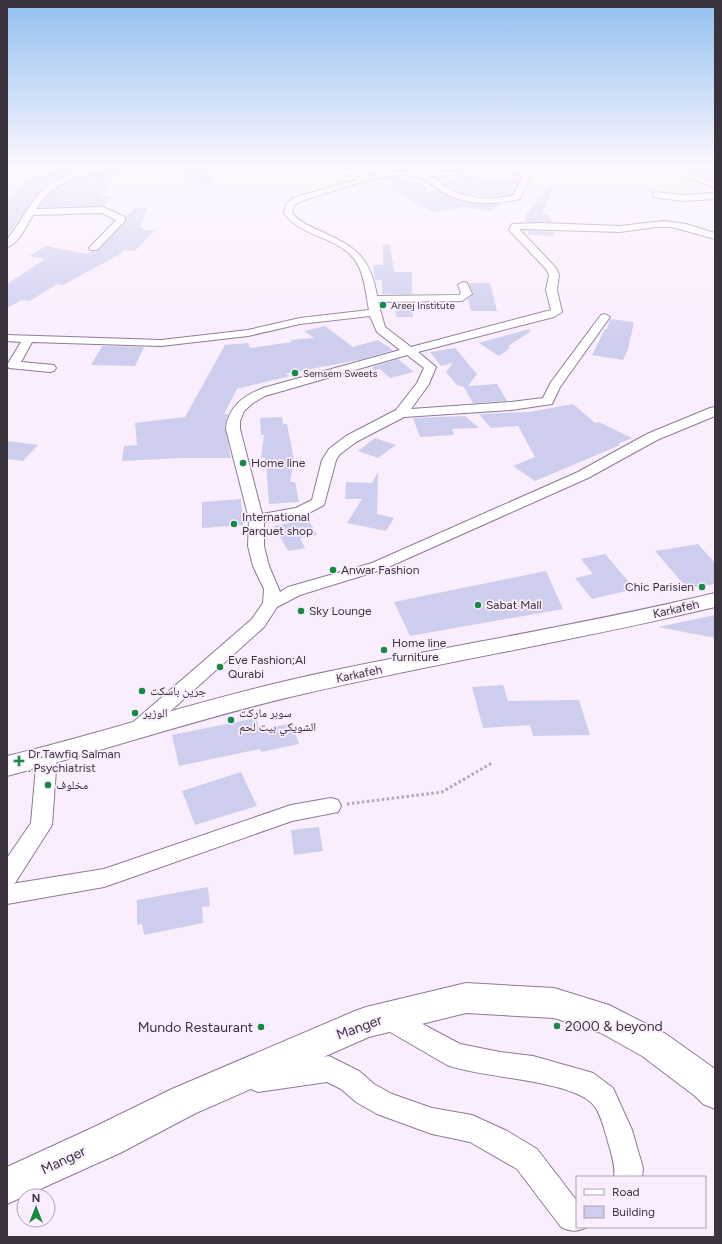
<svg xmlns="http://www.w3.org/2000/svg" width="722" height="1244" font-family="Figtree,'Noto Naskh Arabic',sans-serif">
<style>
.building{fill:#cdceee}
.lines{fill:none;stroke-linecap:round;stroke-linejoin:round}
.street-casing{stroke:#8d7a94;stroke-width:2}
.secondary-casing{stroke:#8d7a94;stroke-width:2}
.path{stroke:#b2a7b6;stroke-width:3;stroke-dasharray:2.5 2.5;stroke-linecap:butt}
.street{fill:#fff;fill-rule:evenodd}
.secondary{fill:#fff;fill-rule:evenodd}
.poi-dot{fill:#158a44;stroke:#faedfe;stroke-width:1.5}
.labels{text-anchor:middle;stroke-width:3.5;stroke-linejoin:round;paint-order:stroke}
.far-poi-label{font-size:10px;fill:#3a323d;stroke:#faedfe;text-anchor:start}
.poi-label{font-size:12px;fill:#3a323d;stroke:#faedfe;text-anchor:start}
.street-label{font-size:12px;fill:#3a323d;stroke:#faedfe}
.near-poi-label{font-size:14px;fill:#3a323d;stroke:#faedfe;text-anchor:start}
.near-street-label{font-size:14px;fill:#3a323d;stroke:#faedfe}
</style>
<rect width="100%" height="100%" fill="#faedfe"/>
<g class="building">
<polygon points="73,167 95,167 61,176 43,188 36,196 7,236 7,203 27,177"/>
<polygon points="183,167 208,167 213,187 187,181"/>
<polygon points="678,167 715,167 715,181 686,170"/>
<polygon points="120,170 100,196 112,196 105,206 39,207 54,191 73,180"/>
<polygon points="509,172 521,172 521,175 513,194 506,195 473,196 458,191 445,184 461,175 508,179"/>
<polygon points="392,177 412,177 411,182 425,182 427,193 435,189 460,201 480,204 501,204 492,211 463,207 433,212 392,190"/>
<polygon points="550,185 553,187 542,214 550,215 551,222 526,222 525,216"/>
<polygon points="135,208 147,208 140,228 145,228 143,230 155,230 135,251 123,250 122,253 63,285 57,284 30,301 22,300 7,308 7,284 45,259 29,256 46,246 88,254 91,252 98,251 126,222 126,217"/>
<polygon points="528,231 553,232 554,236 528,235"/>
<polygon points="390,244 394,272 412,272 412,294 382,294 382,280 375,280 373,265 383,265 383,245"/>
<polygon points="469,283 490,283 497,311 471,311 468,299 473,294"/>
<polygon points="395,303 413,303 413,317 396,317"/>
<polygon points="610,319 634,322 628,349 623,360 592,355 605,329 607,329"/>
<polygon points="325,326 353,347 378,340 393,350 363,359 285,374 290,376 237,389 224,414 228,414 225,429 231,458 180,458 122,461 124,446 137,445 135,423 185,417 225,345 248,343 250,348 292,342 290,340 314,338 304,331"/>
<polygon points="529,329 530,332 508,346 510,348 499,356 479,343"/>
<polygon points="102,346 105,346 144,347 135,366 91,365"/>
<polygon points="455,348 477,374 468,386 497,384 507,401 473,403 464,387 457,385 446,372 453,363 441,366 430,352"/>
<polygon points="398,359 414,372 390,378 380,369 375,370 372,367"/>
<polygon points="573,404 595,423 599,422 632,438 618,444 620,445 535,481 513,466 535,457 518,426 491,428 479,414 529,412"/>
<polygon points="465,416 479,428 452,429 454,435 420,437 413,418"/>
<polygon points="282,417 283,424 287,424 294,460 290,482 295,482 299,502 269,504 266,465 264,465 265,458 261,458 264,435 261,435 260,418"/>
<polygon points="375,438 396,445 378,458 358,451"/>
<polygon points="7,441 38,445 23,461 7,459"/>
<polygon points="378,472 377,514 394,518 386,531 347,523 362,499 345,499 346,482 372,483"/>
<polygon points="241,499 243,525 202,528 202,502"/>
<polygon points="308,519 317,535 300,538 305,548 288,551 274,526"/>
<polygon points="698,544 715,563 715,584 687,588 655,551"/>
<polygon points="605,554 635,589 592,599 575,578 593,574 581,559"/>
<polygon points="546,571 563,609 410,636 394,602"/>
<polygon points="715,615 715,638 658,627"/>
<polygon points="503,685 508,701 579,700 590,735 533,736 530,725 483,728 472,687"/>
<polygon points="256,718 260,730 292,723 299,744 261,752 260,749 179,766 172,735"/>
<polygon points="241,772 257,806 195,825 182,791"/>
<polygon points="319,827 323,851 294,855 291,830"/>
<polygon points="208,887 210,906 202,907 203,923 144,935 142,924 137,925 137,900"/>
</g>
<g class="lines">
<g class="street-casing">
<g id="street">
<path d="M 103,167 L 123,167 L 119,169 C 84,174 57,177 36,209 L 103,207 L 125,217 L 125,221 L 97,250 L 91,250 L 89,248 L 116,220 L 102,213 L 33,215 C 27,224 19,244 7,247 L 7,239 C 16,229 22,217 30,206 C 47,179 73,171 103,167 Z"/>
<path d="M 272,167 L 306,167 L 361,171 L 368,173 L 368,176 C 395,169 423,172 451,171 C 462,170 471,167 482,167 L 481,169 L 453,175 L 429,176 C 437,179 443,185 450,189 C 469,200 493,200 514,195 L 527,167 L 535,167 L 520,199 C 495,205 465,206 443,192 C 433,186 425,178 414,176 C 386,170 328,193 299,202 L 294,205 L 292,213 C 299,221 308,226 318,230 C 354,246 370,255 377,296 L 459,295 L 461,293 L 458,285 L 463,282 L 467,283 L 472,294 L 462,301 L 378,302 L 385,327 L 411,347 L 551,310 L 546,290 L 549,275 L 546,269 L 511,232 L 509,230 L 512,224 L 541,223 L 620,226 L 664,221 L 686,224 L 715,233 L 715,239 L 672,227 L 656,227 L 620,232 L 519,229 L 556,268 L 559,275 L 557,290 L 562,312 L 554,317 L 418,352 L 436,367 L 429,384 L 411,409 L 511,402 L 543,398 L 551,382 L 601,315 L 605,314 L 610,317 L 560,387 L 552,404 L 511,410 L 404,417 L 356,442 L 339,455 L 336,460 L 324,505 L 305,515 L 264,522 L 264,546 L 269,566 L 280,592 L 288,587 L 372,563 L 578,472 L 647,434 L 710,408 L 715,407 L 715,416 L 657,440 L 588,478 L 384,569 L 300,595 L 277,607 L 264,627 L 145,734 L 138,736 L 131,734 L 128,729 L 131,724 L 252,619 L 263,603 L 264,589 L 253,566 L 248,546 L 249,519 L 226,429 C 228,407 243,396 263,388 L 400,350 L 377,332 L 370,316 L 300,324 L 248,336 L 161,346 L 32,342 L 21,362 L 54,365 L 56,368 L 54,371 L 50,372 L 9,368 L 7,365 L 21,342 L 7,341 L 7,335 L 161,340 L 248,330 L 300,318 L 369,310 C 366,295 365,278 358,265 C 343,236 302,239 284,213 L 286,204 L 293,198 L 359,179 L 360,176 L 276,169 ZM 407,355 L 424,368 L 417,383 L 396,410 L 346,436 L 329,449 L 322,460 L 312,500 L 296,508 L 262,514 L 240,429 L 240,421 L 244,411 L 253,403 L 265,396 Z"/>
<polygon points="663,167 673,167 715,183 715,188"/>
<polygon points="656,192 682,195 715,193 715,199 682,201 653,197 653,193"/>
<polygon points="47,749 54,751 57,756 52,825 15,883 11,884 104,869 291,805 331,798 338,800 341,806 338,812 292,821 104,887 7,904 7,858 31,823 37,756 40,751"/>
<path d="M 387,1005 L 460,1044 L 500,1052 L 533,1056 L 593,1073 L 613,1088 L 632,1130 L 643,1168 L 642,1177 L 614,1177 C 616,1164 610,1151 607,1138 C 604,1129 601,1115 595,1107 C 577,1080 480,1078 447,1065 L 378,1025 L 375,1017 L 378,1009 Z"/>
<path d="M 329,1056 L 359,1071 L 374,1084 L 392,1094 L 432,1108 L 472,1115 L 507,1131 L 537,1149 L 577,1201 L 577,1227 L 587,1227 C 576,1232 572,1232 561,1227 L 517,1169 L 470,1142 L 432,1134 L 377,1114 L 356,1102 L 341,1089 L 327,1082 L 258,1092 L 249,1088 L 245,1079 L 249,1070 L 258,1066 Z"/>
</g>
</g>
<g class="secondary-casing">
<g id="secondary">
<path d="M 715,593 L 715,607 C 579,640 440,662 303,694 C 203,717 106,750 7,776 L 7,756 C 106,732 204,699 303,677 C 440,647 579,626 715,593 Z"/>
<polygon points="466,983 554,988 609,1005 666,1034 715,1069 715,1109 703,1104 695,1096 642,1056 601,1033 554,1018 466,1013 369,1037 196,1113 120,1153 7,1204 7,1167 94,1127 172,1089 355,1011 366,1007"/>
</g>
</g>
<polyline class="path" points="347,804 442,792 492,763"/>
<use href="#street" class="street"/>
<use href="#secondary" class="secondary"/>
</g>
<linearGradient id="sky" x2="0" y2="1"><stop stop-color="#91c0ef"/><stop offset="0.49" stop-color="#fdf7ff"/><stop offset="1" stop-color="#fdf7ff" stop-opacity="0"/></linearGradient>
<rect width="722" height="341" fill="url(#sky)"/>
<g class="poi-dot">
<circle cx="383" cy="305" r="4"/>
<circle cx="295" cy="373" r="4"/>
<circle cx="243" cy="463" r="4"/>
<circle cx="234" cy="524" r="4"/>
<circle cx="333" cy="570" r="4"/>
<circle cx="702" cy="587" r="4"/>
<circle cx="478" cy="605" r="4"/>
<circle cx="301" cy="611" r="4"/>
<circle cx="384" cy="650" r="4"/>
<circle cx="220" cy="667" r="4"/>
<circle cx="142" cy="691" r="4"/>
<circle cx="135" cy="713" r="4"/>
<circle cx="231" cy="720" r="4"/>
<path d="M17 755h4v4h4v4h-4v4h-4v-4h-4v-4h4z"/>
<circle cx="48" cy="785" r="4"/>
<circle cx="557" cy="1026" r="4"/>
<circle cx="261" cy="1027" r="4"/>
</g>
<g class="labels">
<g class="far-poi-label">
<text x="391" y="309">Areej Institute</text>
<text x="303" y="377">Semsem Sweets</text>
</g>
<g class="poi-label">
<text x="251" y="467">Home line</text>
<text x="242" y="521">International<tspan x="242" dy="14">Parquet shop</tspan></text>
<text x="341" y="574">Anwar Fashion</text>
<text x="694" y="591" text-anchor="end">Chic Parisien</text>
<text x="486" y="609">Sabat Mall</text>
<text x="309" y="615">Sky Lounge</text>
<text x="392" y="647">Home line<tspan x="392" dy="14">furniture</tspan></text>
<text x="228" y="664">Eve Fashion;Al<tspan x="228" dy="14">Qurabi</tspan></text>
<text x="150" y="695">جرين باسكت</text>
<text x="143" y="717">الوزير</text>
<text x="239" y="717">سوبر ماركت<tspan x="239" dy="14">الشويكي بيت لحم</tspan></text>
<text x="28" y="758">Dr.Tawfiq Salman<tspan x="28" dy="14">. Psychiatrist</tspan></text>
<text x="56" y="789">مخلوف</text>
</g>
<g class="street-label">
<text transform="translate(676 609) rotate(-13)" y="4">Karkafeh</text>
<text transform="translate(359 674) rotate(-12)" y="4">Karkafeh</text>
</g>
<g class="near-poi-label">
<text x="565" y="1031">2000 &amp; beyond</text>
<text x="253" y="1032" text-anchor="end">Mundo Restaurant</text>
</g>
<g class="near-street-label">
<text transform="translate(359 1027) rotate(-20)" y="5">Manger</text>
<text transform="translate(63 1160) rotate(-25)" y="5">Manger</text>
</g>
</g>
<rect width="722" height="1244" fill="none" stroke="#3a323d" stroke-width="16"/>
<rect x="576" y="1176" width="130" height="52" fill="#faedfe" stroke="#ada2b1"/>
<rect x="584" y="1189" width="20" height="6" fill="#ffffff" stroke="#ada2b1"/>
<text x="612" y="1196" font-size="12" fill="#3a323d">Road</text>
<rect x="584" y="1206" width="20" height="12" fill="#cdceee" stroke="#ada2b1"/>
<text x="612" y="1216" font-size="12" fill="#3a323d">Building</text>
<g transform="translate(36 1208)"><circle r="19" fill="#faedfe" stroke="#ada2b1"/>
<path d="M0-3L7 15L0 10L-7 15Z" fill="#158a44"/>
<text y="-6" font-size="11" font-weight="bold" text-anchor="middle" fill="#3a323d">N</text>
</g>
</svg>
